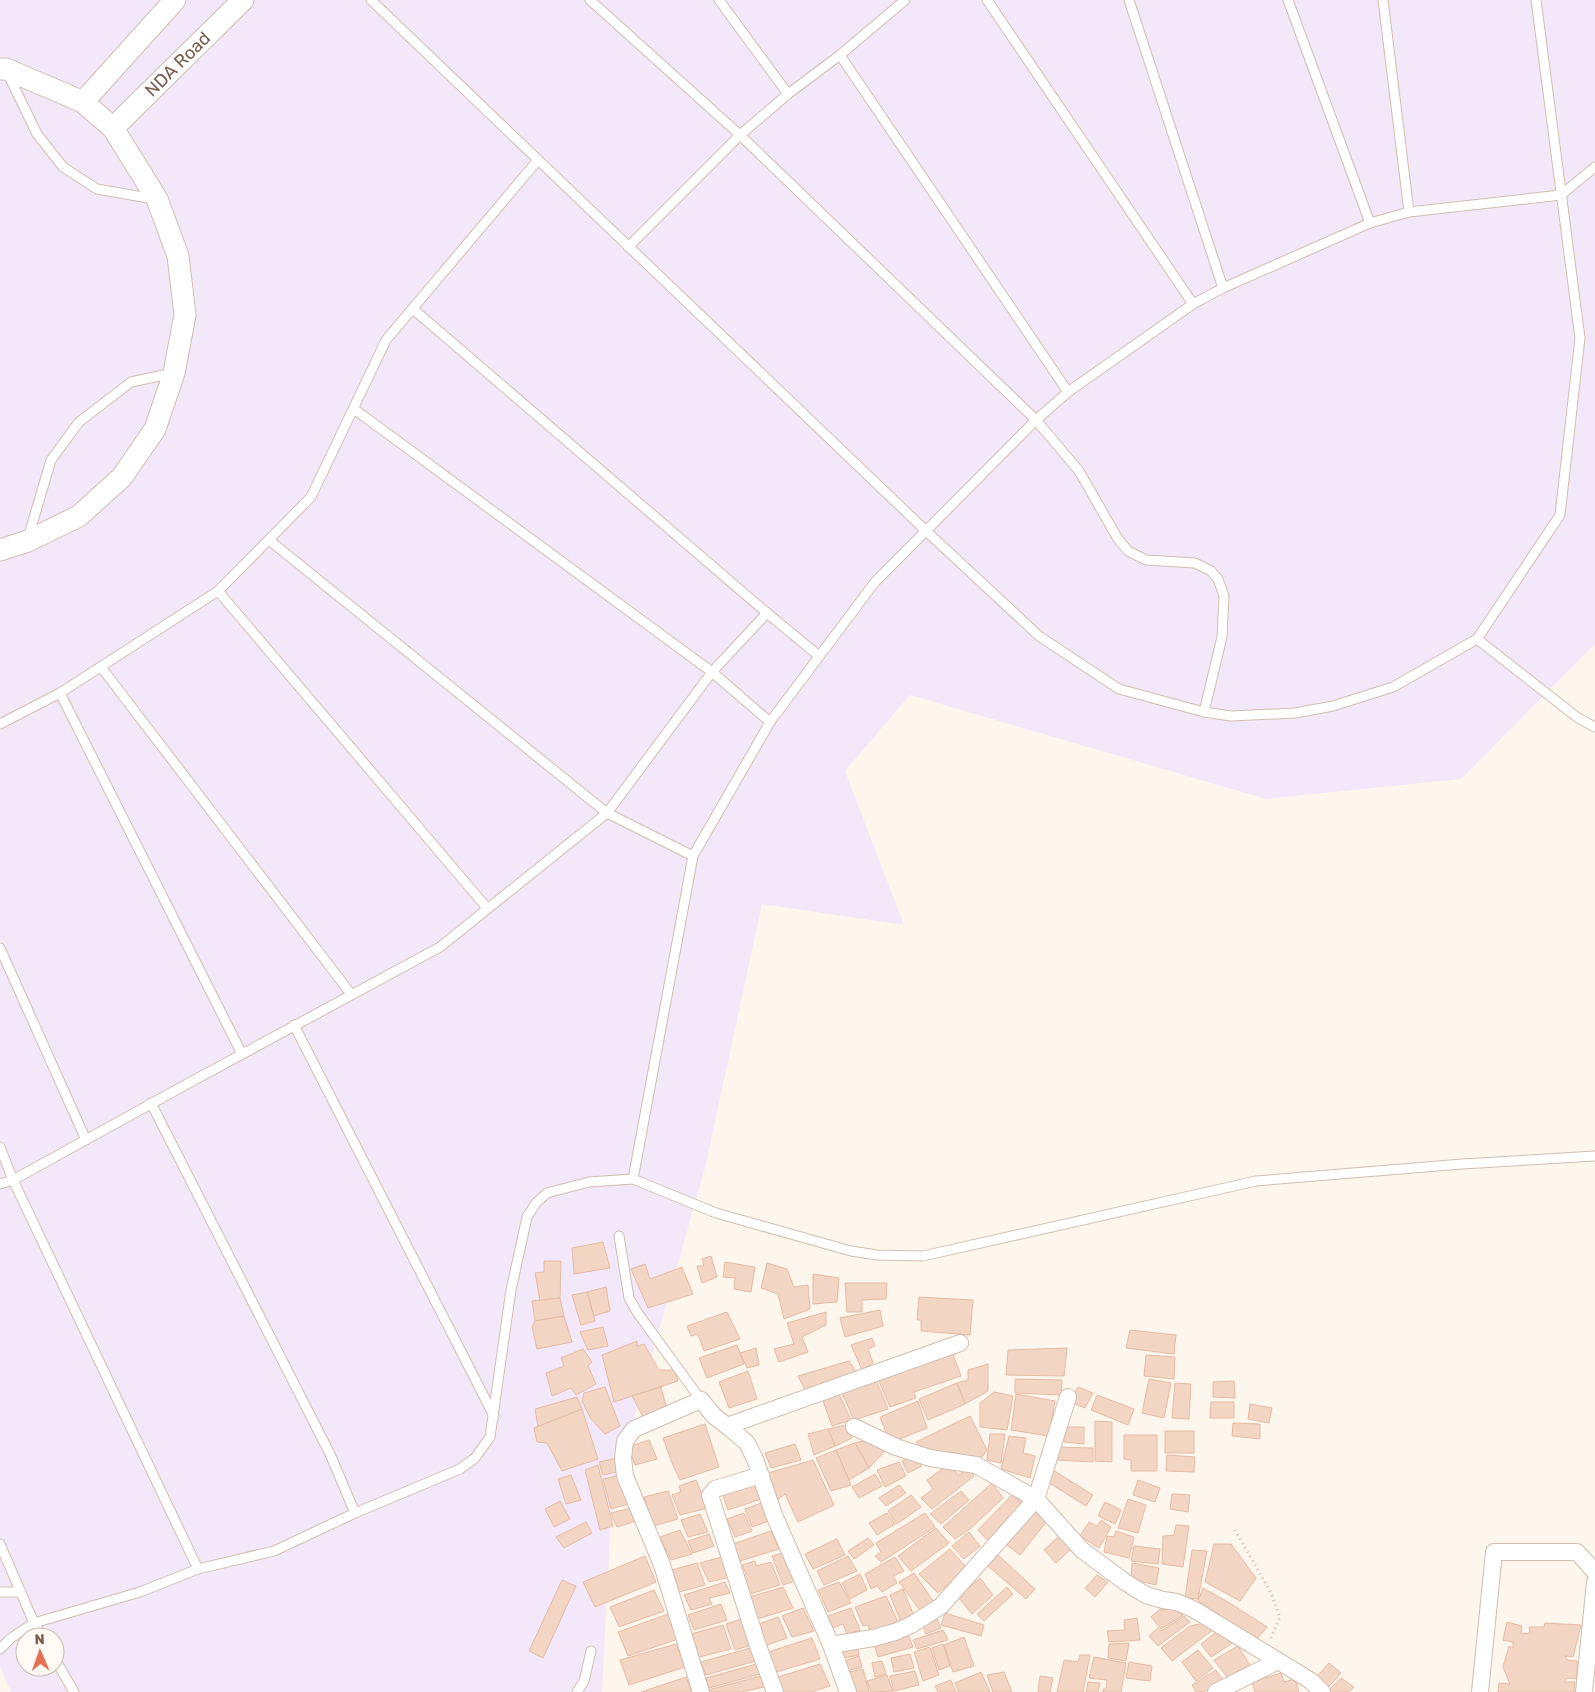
<svg xmlns="http://www.w3.org/2000/svg" width="1595" height="1692" font-family="Rubik,sans-serif">
<style>
.education{fill:#f3e8fa;fill-rule:evenodd}
.building{fill:#f3d5c3;stroke:#e6bba3}
.lines{fill:none;stroke-linecap:round;stroke-linejoin:round}
.service-casing{stroke:#d1beb0;stroke-width:11}
.minor-casing{stroke:#d1beb0;stroke-width:18}
.tertiary-casing{stroke:#d1beb0;stroke-width:23}
.path{stroke:#d9b8a5;stroke-width:3;stroke-dasharray:1 4;stroke-linecap:butt}
.service{stroke:#fff;stroke-width:9}
.minor{stroke:#fff;stroke-width:16}
.tertiary{stroke:#fff;stroke-width:21}
.labels{text-anchor:middle;stroke-width:4;stroke-linejoin:round;paint-order:stroke}
.street-label{font-size:18px;fill:#7a5c4d;stroke:#fffaf3}
</style>
<rect width="100%" height="100%" fill="#fdf6ec"/>
<path class="education" d="M 0,0 L 1595,0 L 1595,644 L 1461,779 L 1266,799 L 910,695 L 845,771 L 904,925 L 762,904 L 705,1168 L 612,1496 L 602,1692 L 11,1692 L 0,1666 ZM 25,1637 L 55,1637 L 55,1667 L 25,1667 Z"/>
<g class="building">
<polygon points="603,1242 610,1268 574,1274 572,1248"/>
<polygon points="711,1256 717,1277 702,1283 697,1266 704,1266 702,1259"/>
<polygon points="544,1261 561,1261 560,1298 540,1301 535,1273 544,1272"/>
<polygon points="725,1262 755,1267 751,1292 734,1289 735,1278 723,1277"/>
<polygon points="767,1263 787,1269 794,1287 808,1285 810,1309 784,1319 778,1294 761,1288"/>
<polygon points="645,1264 650,1279 682,1267 693,1294 648,1308 631,1269"/>
<polygon points="813,1274 839,1278 837,1302 813,1304"/>
<polygon points="845,1283 887,1283 886,1299 862,1300 862,1312 847,1312"/>
<polygon points="606,1287 610,1311 594,1316 587,1292"/>
<polygon points="587,1292 595,1321 581,1325 572,1295"/>
<polygon points="919,1297 973,1300 970,1335 921,1331 921,1320 917,1320"/>
<polygon points="560,1298 564,1316 535,1321 532,1301"/>
<polygon points="880,1310 883,1326 845,1337 840,1318"/>
<polygon points="727,1312 740,1339 704,1351 698,1334 691,1336 687,1326"/>
<polygon points="826,1312 826,1325 802,1337 808,1352 779,1362 774,1349 794,1344 787,1323"/>
<polygon points="564,1316 572,1342 537,1349 532,1327 535,1321"/>
<polygon points="603,1327 608,1346 588,1350 580,1332"/>
<polygon points="1130,1330 1176,1335 1174,1354 1126,1348"/>
<polygon points="872,1338 875,1346 868,1349 873,1363 862,1370 851,1345"/>
<polygon points="637,1341 637,1346 644,1344 659,1370 674,1370 678,1381 614,1402 602,1355"/>
<polygon points="737,1345 744,1364 707,1378 699,1358"/>
<polygon points="756,1348 759,1365 747,1368 740,1353"/>
<polygon points="1067,1348 1064,1376 1006,1375 1008,1350"/>
<polygon points="583,1349 592,1362 588,1366 596,1384 576,1395 571,1388 552,1396 546,1373 564,1366 561,1358"/>
<polygon points="952,1352 961,1376 914,1392 916,1398 890,1407 879,1381 888,1375"/>
<polygon points="1146,1355 1175,1357 1174,1379 1144,1376"/>
<polygon points="849,1361 858,1375 807,1394 798,1376"/>
<polygon points="988,1364 988,1391 965,1404 957,1383 968,1380 968,1370"/>
<polygon points="748,1371 757,1399 729,1408 719,1382"/>
<polygon points="875,1378 888,1409 854,1420 841,1391"/>
<polygon points="1015,1379 1062,1380 1061,1395 1015,1393"/>
<polygon points="1149,1379 1171,1383 1164,1418 1142,1413"/>
<polygon points="1234,1381 1235,1398 1213,1397 1213,1382"/>
<polygon points="957,1383 965,1404 928,1420 919,1399"/>
<polygon points="1175,1383 1191,1384 1189,1419 1172,1418"/>
<polygon points="605,1387 620,1426 605,1434 591,1419 582,1401 584,1393"/>
<polygon points="661,1387 666,1406 643,1417 632,1396"/>
<polygon points="1078,1387 1093,1393 1085,1408 1070,1402"/>
<polygon points="838,1392 851,1420 832,1426 822,1398"/>
<polygon points="994,1392 1013,1396 1007,1430 980,1427 980,1403"/>
<polygon points="1016,1394 1055,1401 1049,1436 1011,1430"/>
<polygon points="1097,1395 1134,1409 1128,1425 1091,1410"/>
<polygon points="577,1397 582,1409 538,1427 535,1409"/>
<polygon points="918,1401 927,1428 890,1443 880,1417"/>
<polygon points="1211,1402 1234,1402 1234,1418 1210,1418"/>
<polygon points="1250,1404 1272,1408 1269,1423 1248,1419"/>
<polygon points="582,1409 598,1459 562,1471 547,1443 537,1442 534,1428"/>
<polygon points="970,1416 987,1450 982,1457 937,1456 923,1451 916,1442"/>
<polygon points="1095,1421 1112,1422 1112,1462 1095,1461"/>
<polygon points="1233,1423 1260,1424 1260,1439 1232,1436"/>
<polygon points="705,1424 719,1467 680,1480 672,1463 663,1438"/>
<polygon points="847,1425 852,1438 835,1446 828,1429"/>
<polygon points="1064,1427 1084,1427 1084,1444 1064,1442"/>
<polygon points="828,1429 835,1446 814,1455 808,1434"/>
<rect x="1165" y="1431" width="29" height="22"/>
<polygon points="990,1434 1005,1434 1001,1463 987,1460"/>
<polygon points="1124,1435 1157,1435 1157,1471 1131,1471 1131,1460 1124,1459"/>
<polygon points="1009,1436 1026,1438 1023,1453 1035,1456 1030,1478 1001,1469"/>
<polygon points="870,1439 885,1451 869,1468 855,1443"/>
<polygon points="649,1440 657,1459 635,1465 628,1447"/>
<polygon points="855,1443 869,1468 849,1480 836,1450"/>
<polygon points="795,1444 801,1460 771,1468 765,1453"/>
<polygon points="1056,1447 1093,1448 1093,1462 1055,1460"/>
<polygon points="836,1450 851,1485 831,1491 816,1458"/>
<polygon points="1167,1455 1195,1457 1194,1472 1166,1471"/>
<polygon points="915,1456 922,1466 908,1473 902,1461"/>
<polygon points="617,1458 621,1471 603,1475 599,1462"/>
<polygon points="813,1460 834,1505 798,1522 785,1494 777,1500 768,1473"/>
<polygon points="899,1462 906,1476 885,1487 877,1470"/>
<polygon points="598,1465 613,1526 600,1530 585,1470"/>
<polygon points="948,1465 959,1475 968,1468 974,1476 932,1509 921,1498 933,1489 927,1480"/>
<polygon points="1053,1470 1093,1495 1086,1506 1046,1481"/>
<polygon points="875,1474 882,1486 859,1498 852,1487"/>
<polygon points="571,1475 581,1500 566,1504 558,1479"/>
<polygon points="621,1475 629,1504 611,1509 603,1479"/>
<polygon points="696,1480 708,1508 680,1515 672,1495 681,1492 679,1486"/>
<polygon points="1138,1480 1160,1488 1155,1502 1133,1495"/>
<polygon points="754,1483 761,1499 728,1510 722,1493"/>
<polygon points="992,1483 1003,1498 970,1529 955,1539 943,1527"/>
<polygon points="899,1485 906,1493 886,1506 879,1498"/>
<polygon points="668,1491 678,1519 653,1526 644,1497"/>
<polygon points="961,1491 969,1500 941,1524 930,1514"/>
<polygon points="1172,1494 1190,1495 1188,1512 1170,1509"/>
<polygon points="911,1495 921,1507 897,1524 888,1511"/>
<polygon points="1012,1495 1027,1506 990,1543 978,1530"/>
<polygon points="1128,1499 1146,1505 1138,1533 1118,1528"/>
<polygon points="560,1501 570,1519 554,1527 545,1509"/>
<polygon points="764,1502 772,1520 752,1527 745,1509"/>
<polygon points="1105,1502 1121,1510 1115,1524 1098,1516"/>
<polygon points="631,1508 636,1521 617,1527 611,1513"/>
<polygon points="1031,1508 1047,1521 1020,1555 1003,1542"/>
<polygon points="744,1513 752,1531 735,1537 727,1519"/>
<polygon points="887,1513 895,1524 877,1535 869,1523"/>
<polygon points="925,1513 935,1527 881,1562 875,1556 881,1552 876,1543"/>
<polygon points="700,1514 708,1532 688,1537 681,1520"/>
<polygon points="1101,1520 1111,1527 1099,1548 1080,1536 1089,1522 1097,1526"/>
<polygon points="586,1522 592,1533 564,1548 556,1537"/>
<polygon points="1176,1525 1189,1526 1183,1567 1162,1564 1163,1536 1174,1535"/>
<polygon points="936,1528 949,1543 911,1571 898,1556"/>
<polygon points="680,1530 692,1554 671,1560 660,1537"/>
<polygon points="771,1531 779,1549 740,1561 733,1544"/>
<polygon points="1116,1531 1134,1537 1129,1558 1104,1552 1107,1536 1114,1537"/>
<polygon points="969,1532 980,1546 964,1559 952,1546"/>
<polygon points="709,1534 714,1546 693,1553 688,1541"/>
<polygon points="1059,1536 1071,1549 1056,1563 1044,1550"/>
<polygon points="868,1538 874,1545 854,1559 848,1551"/>
<polygon points="837,1539 845,1555 813,1569 805,1554"/>
<polygon points="1214,1544 1231,1544 1256,1578 1240,1601 1205,1582"/>
<polygon points="1134,1546 1160,1549 1158,1564 1131,1561"/>
<polygon points="950,1549 967,1568 938,1593 919,1574"/>
<polygon points="1192,1550 1207,1551 1198,1599 1185,1598"/>
<polygon points="786,1552 798,1580 783,1585 772,1556"/>
<polygon points="998,1555 1035,1589 1026,1599 987,1565"/>
<polygon points="645,1556 656,1582 595,1607 583,1582"/>
<polygon points="848,1556 857,1571 824,1585 817,1571"/>
<polygon points="722,1557 730,1577 709,1582 700,1563"/>
<polygon points="895,1557 904,1571 893,1576 897,1583 882,1592 877,1586 871,1589 865,1574"/>
<polygon points="755,1561 756,1566 771,1562 780,1585 746,1595 738,1577 746,1574 742,1565"/>
<polygon points="697,1563 705,1585 679,1592 672,1570"/>
<polygon points="1132,1563 1159,1568 1156,1585 1131,1579"/>
<polygon points="914,1573 935,1604 921,1612 899,1582"/>
<polygon points="860,1574 867,1590 850,1599 842,1583"/>
<polygon points="1097,1575 1108,1582 1095,1597 1085,1588"/>
<polygon points="980,1578 993,1595 972,1614 958,1597"/>
<polygon points="562,1580 576,1586 543,1658 529,1651"/>
<polygon points="725,1582 730,1593 709,1598 712,1604 691,1610 684,1595"/>
<polygon points="839,1582 851,1603 828,1612 818,1590"/>
<polygon points="783,1587 793,1608 754,1620 746,1598"/>
<polygon points="1007,1587 1013,1594 984,1621 977,1614"/>
<polygon points="1203,1588 1228,1602 1267,1627 1256,1640 1198,1601"/>
<polygon points="903,1589 914,1616 901,1622 890,1595"/>
<polygon points="654,1590 664,1611 619,1627 610,1607"/>
<polygon points="886,1596 898,1622 871,1633 868,1625 863,1626 855,1607"/>
<polygon points="721,1604 727,1620 694,1630 688,1615"/>
<polygon points="803,1608 814,1631 792,1637 782,1616"/>
<polygon points="851,1608 860,1630 847,1634 843,1624 833,1628 828,1616"/>
<polygon points="1176,1608 1183,1615 1161,1629 1151,1617 1159,1610"/>
<polygon points="945,1613 984,1625 981,1636 941,1625"/>
<polygon points="668,1614 678,1639 628,1656 618,1632"/>
<polygon points="1184,1616 1190,1622 1158,1646 1149,1636 1158,1628 1161,1631"/>
<polygon points="778,1617 787,1638 764,1646 756,1625"/>
<polygon points="745,1618 755,1644 735,1650 726,1624"/>
<polygon points="1137,1618 1140,1640 1109,1642 1107,1631 1125,1630 1124,1620"/>
<polygon points="937,1619 941,1628 926,1634 923,1625"/>
<polygon points="1507,1622 1522,1626 1521,1634 1530,1633 1529,1627 1544,1627 1545,1623 1581,1625 1573,1657 1565,1656 1568,1660 1577,1661 1577,1679 1567,1678 1564,1682 1575,1682 1574,1692 1498,1692 1499,1683 1510,1684 1503,1667 1509,1646 1513,1648 1513,1642 1503,1640"/>
<polygon points="1204,1623 1214,1629 1172,1661 1161,1648 1190,1626"/>
<polygon points="723,1625 731,1649 699,1657 691,1634"/>
<polygon points="1220,1629 1234,1642 1211,1657 1201,1644"/>
<polygon points="943,1630 948,1640 917,1649 913,1640"/>
<polygon points="908,1634 913,1647 878,1657 874,1644"/>
<polygon points="964,1637 974,1666 953,1672 944,1645"/>
<polygon points="812,1638 820,1659 776,1672 768,1652"/>
<polygon points="1129,1643 1126,1661 1108,1658 1109,1644"/>
<polygon points="676,1644 685,1667 629,1685 620,1660"/>
<polygon points="943,1644 950,1666 939,1670 932,1648"/>
<polygon points="857,1646 859,1655 844,1658 842,1650"/>
<polygon points="1238,1646 1250,1665 1227,1677 1214,1660"/>
<polygon points="754,1647 759,1660 706,1675 701,1662"/>
<polygon points="930,1647 939,1675 923,1681 914,1652"/>
<polygon points="1198,1650 1213,1668 1196,1681 1182,1662"/>
<polygon points="910,1654 914,1668 894,1672 891,1658"/>
<polygon points="1080,1655 1090,1655 1083,1692 1057,1692 1064,1660 1078,1662"/>
<polygon points="859,1656 862,1667 847,1671 844,1661"/>
<polygon points="1094,1657 1126,1663 1121,1692 1103,1692 1103,1689 1106,1689 1107,1680 1089,1678"/>
<polygon points="882,1661 886,1674 875,1677 872,1663"/>
<polygon points="1129,1662 1152,1666 1150,1681 1126,1678"/>
<polygon points="760,1663 764,1673 709,1688 706,1678"/>
<polygon points="1329,1663 1341,1673 1327,1689 1316,1678"/>
<polygon points="820,1664 830,1686 811,1692 783,1692 778,1677"/>
<polygon points="863,1669 869,1692 854,1692 849,1672"/>
<polygon points="1216,1670 1223,1680 1203,1692 1196,1692 1192,1685"/>
<polygon points="915,1671 919,1685 894,1691 890,1676"/>
<polygon points="981,1672 990,1692 959,1692 955,1683"/>
<polygon points="1004,1672 1012,1692 993,1692 987,1675"/>
<polygon points="1281,1673 1284,1682 1295,1679 1299,1692 1255,1692 1252,1682"/>
<polygon points="765,1675 769,1686 741,1692 709,1692 708,1690"/>
<polygon points="887,1675 893,1691 871,1692 867,1681"/>
<polygon points="1040,1676 1053,1678 1050,1692 1038,1692"/>
<polygon points="686,1677 692,1692 641,1692"/>
<polygon points="1341,1678 1354,1687 1349,1692 1331,1692 1329,1690"/>
<polygon points="951,1680 956,1692 938,1692 935,1686"/>
<polygon points="1088,1682 1100,1683 1098,1692 1086,1692"/>
</g>
<g class="lines">
<g class="service-casing">
<g id="service">
<polyline points="371,0 925,530 1039,636 1119,689 1204,712 1231,716 1295,713 1333,706 1393,687 1477,639 1560,515 1580,338 1536,0"/>
<polyline points="590,0 740,135 1036,420 1079,471 1118,539 1128,551 1146,560 1195,563 1211,571 1218,579 1224,596 1222,637 1204,712"/>
<polyline points="719,0 788,94"/>
<polyline points="987,0 1193,304"/>
<polyline points="1129,0 1223,288"/>
<polyline points="1288,0 1370,223"/>
<polyline points="1383,0 1409,212"/>
<polyline points="840,55 1068,392"/>
<polyline points="8,74 37,134 63,167 97,189 154,199"/>
<polyline points="628,247 740,135 788,94 840,55 905,0"/>
<polyline points="413,309 767,613 819,656"/>
<polyline points="354,409 712,672 770,722"/>
<polyline points="28,538 51,460 79,422 131,382 173,373"/>
<polyline points="269,540 607,813 693,856"/>
<polyline points="218,591 487,908"/>
<polyline points="1477,639 1578,718 1595,727"/>
<polyline points="101,667 351,994"/>
<polyline points="60,693 242,1054"/>
<polyline points="0,724 60,693 218,591 311,497 386,340 538,160"/>
<polyline points="0,948 86,1140"/>
<polyline points="294,1025 494,1416"/>
<polyline points="151,1103 330,1454 355,1513"/>
<polyline points="0,1147 13,1180 198,1569"/>
<polyline points="633,1179 693,856 770,722 875,582 1036,420 1068,392 1193,304 1223,288 1370,223 1409,212 1561,195 1595,167"/>
<polyline points="0,1184 13,1180 187,1084 440,947 607,813 712,672 767,613"/>
<polyline points="619,1236 629,1298 637,1312 701,1400"/>
<polyline points="0,1544 34,1623 42,1637"/>
<polyline points="0,1592 21,1592"/>
<polyline points="0,1649 11,1638 34,1623 140,1592 198,1569 274,1551 355,1513 460,1469 475,1458 490,1437 511,1290 527,1217 536,1203 547,1193 589,1182 633,1179 716,1213 851,1251 877,1255 923,1256 1256,1181 1462,1164 1595,1156"/>
<polyline points="55,1659 74,1692"/>
<polyline points="577,1692 584,1681 591,1651"/>
</g>
</g>
<g class="minor-casing">
<g id="minor">
<polyline points="727,1426 960,1343"/>
<polyline points="854,1427 896,1447 930,1458 976,1465 1036,1499 1082,1550 1125,1582 1146,1595 1163,1600 1177,1602 1195,1610 1311,1681 1322,1692"/>
<polyline points="761,1475 715,1489 710,1495 757,1643 775,1692"/>
<polyline points="831,1645 873,1638 895,1632 911,1625 941,1606 1036,1499 1068,1397"/>
<polyline points="701,1692 662,1565 625,1476 623,1458 625,1441 634,1429 701,1400 714,1416 727,1426 747,1443 755,1459 774,1515 831,1645 848,1692"/>
<polyline points="1216,1692 1278,1661"/>
<polyline points="1480,1692 1494,1552 1577,1552 1595,1572"/>
<polyline points="1584,1692 1595,1582"/>
</g>
</g>
<g class="tertiary-casing">
<g id="tertiary">
<polyline points="0,69 6,69 83,102 113,128 157,199 178,256 185,315 174,373 155,429 122,477 79,516 28,541 0,550"/>
<polyline points="83,102 175,0"/>
<path id="s1" d="M 113,128 L 243,0"/>
</g>
</g>
<polyline class="path" points="1235,1530 1271,1593 1280,1617 1271,1638"/>
<use href="#service" class="service"/>
<use href="#minor" class="minor"/>
<use href="#tertiary" class="tertiary"/>
</g>
<g class="labels">
<g class="street-label">
<text dy="6" stroke="none"><textPath href="#s1" startOffset="91">NDA Road</textPath></text>
</g>
</g>
<g transform="translate(40 1652) rotate(358)"><circle r="24" fill="#fffaf3" stroke="#cabbb1"/>
<path d="M0-4L9 19L0 12L-9 19Z" fill="#e76f51"/>
<text y="-8" font-size="14" font-weight="bold" text-anchor="middle" fill="#7a5c4d">N</text>
</g>
</svg>
